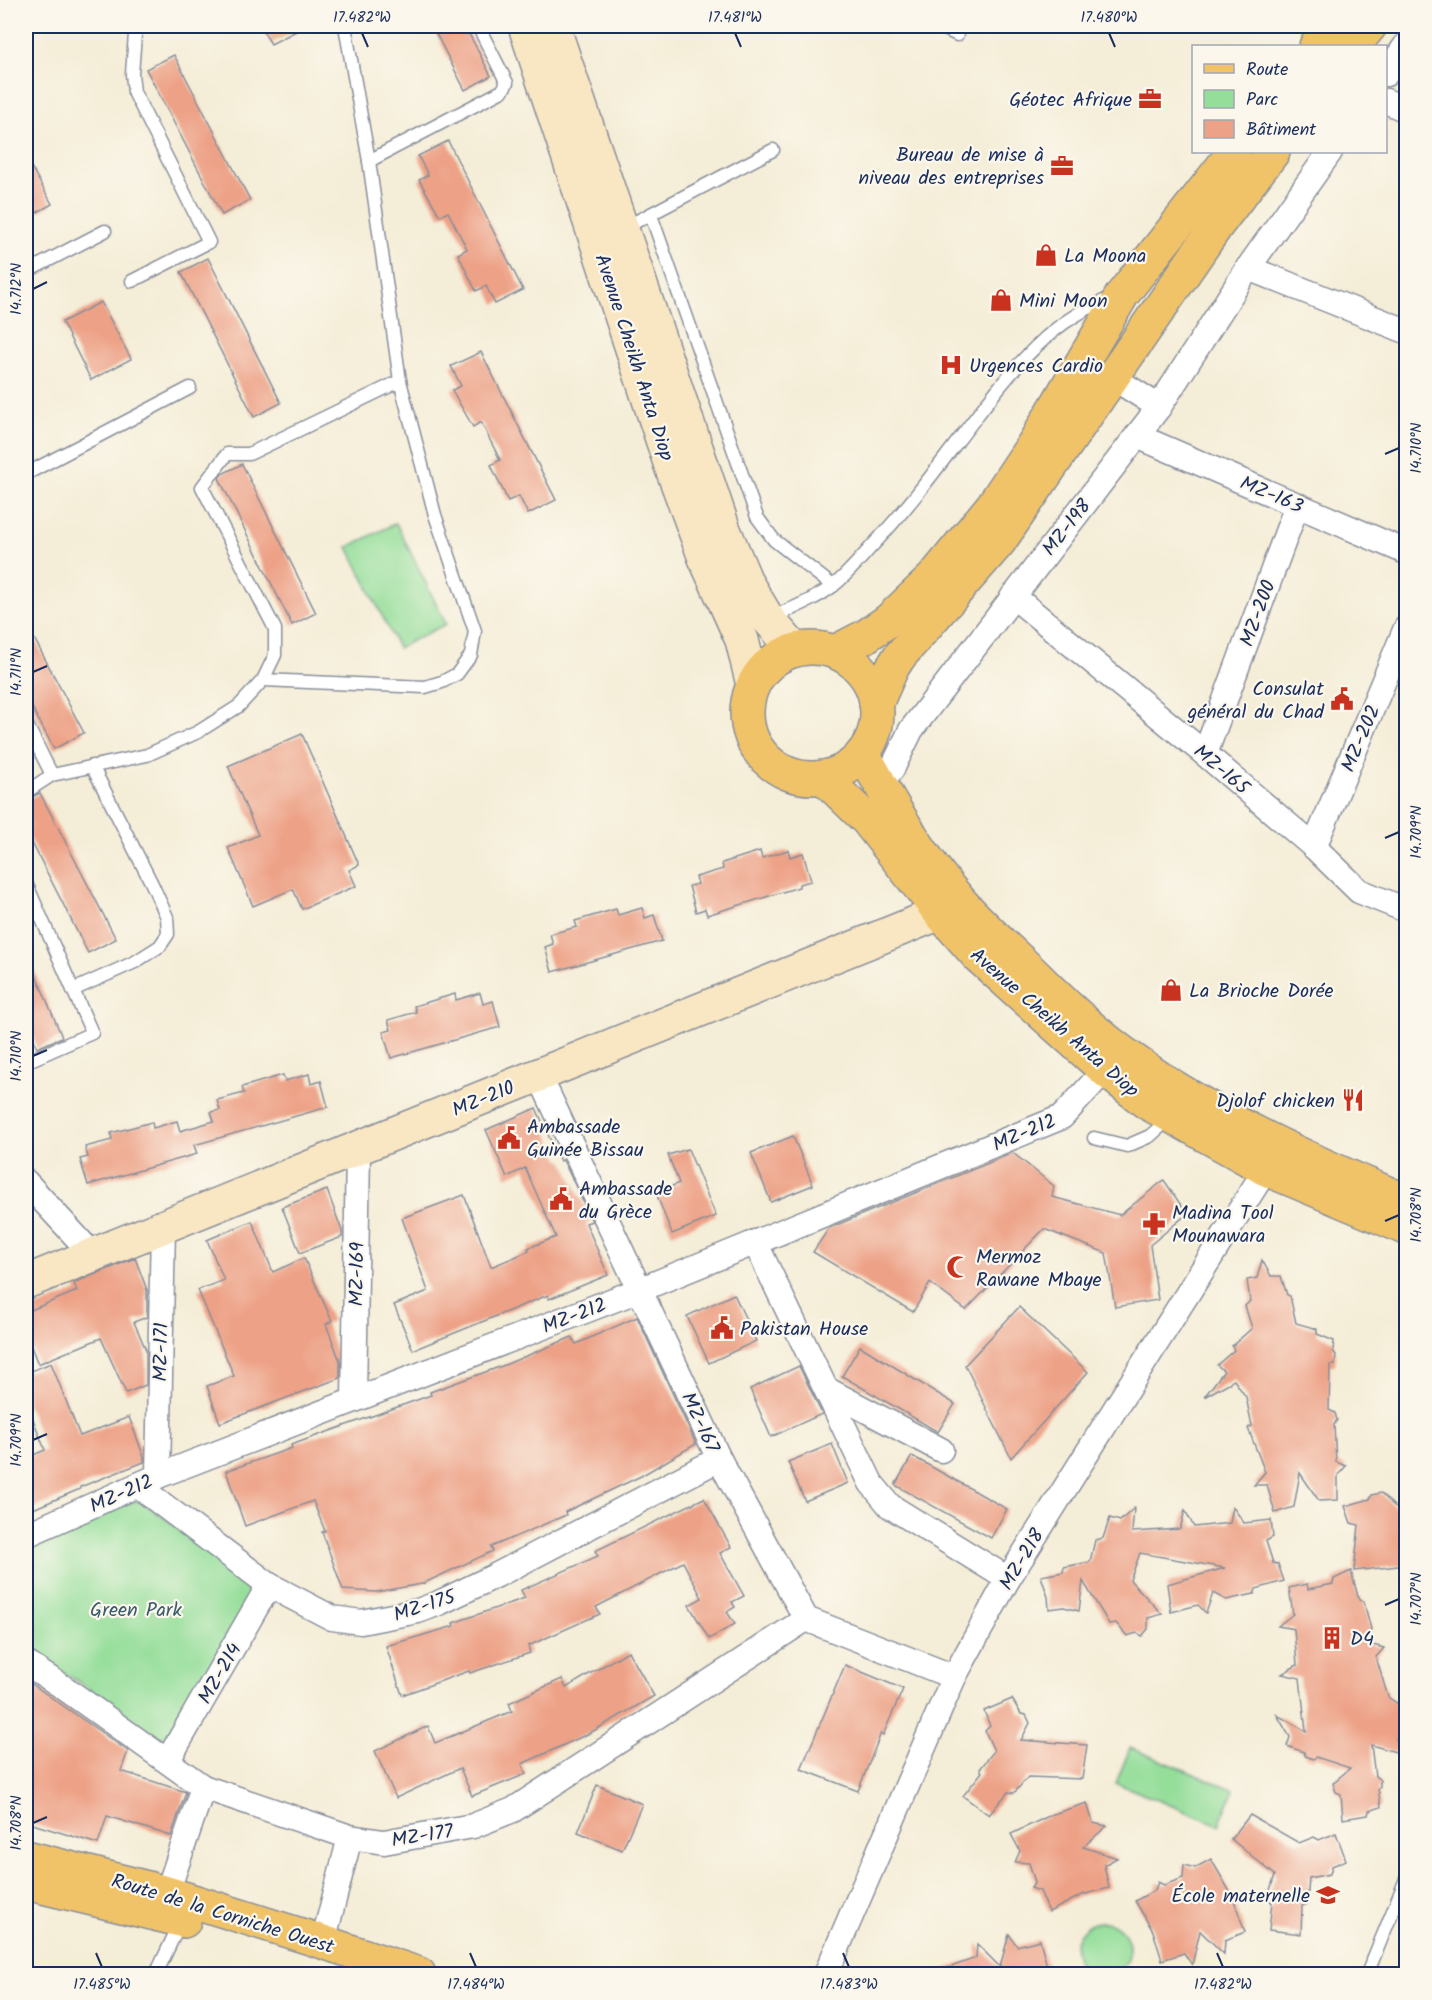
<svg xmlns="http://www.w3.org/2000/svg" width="1432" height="2000" font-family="Kalam,sans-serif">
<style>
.green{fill:#94de9a;stroke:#58867c;stroke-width:1.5}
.building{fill:#eda186}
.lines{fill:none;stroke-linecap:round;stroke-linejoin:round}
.lane-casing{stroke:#888e9a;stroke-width:15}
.street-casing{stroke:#888e9a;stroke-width:27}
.secondary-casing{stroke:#888e9a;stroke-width:36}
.primary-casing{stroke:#888e9a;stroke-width:36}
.highway-casing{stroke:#888e9a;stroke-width:36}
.lane{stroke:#fff;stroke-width:12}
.street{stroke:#fff;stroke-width:24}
.secondary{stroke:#f9e7c3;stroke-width:33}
.primary{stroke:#f1c369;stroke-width:33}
.highway{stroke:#f1c369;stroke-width:33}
.ticks{fill:none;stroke:#1b2f5e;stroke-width:2}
.labels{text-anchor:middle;stroke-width:4.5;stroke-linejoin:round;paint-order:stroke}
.poi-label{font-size:20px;fill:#1b2f5e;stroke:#fbf7ec;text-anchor:start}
.street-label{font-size:20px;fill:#1b2f5e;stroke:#fbf7ec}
.park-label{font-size:20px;fill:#395b6d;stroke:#fbf7ec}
.neatline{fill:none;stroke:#1b2f5e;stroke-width:2}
.ticks-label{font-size:15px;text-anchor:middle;fill:#1b2f5e}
</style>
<rect width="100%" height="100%" fill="#fbf7ec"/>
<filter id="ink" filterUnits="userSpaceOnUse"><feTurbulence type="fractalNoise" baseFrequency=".0167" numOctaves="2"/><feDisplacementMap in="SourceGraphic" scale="12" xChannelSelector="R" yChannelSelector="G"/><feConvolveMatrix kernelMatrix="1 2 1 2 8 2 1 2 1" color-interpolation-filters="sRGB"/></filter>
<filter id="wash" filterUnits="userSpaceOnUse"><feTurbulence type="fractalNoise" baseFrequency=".008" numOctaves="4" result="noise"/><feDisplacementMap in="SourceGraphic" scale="24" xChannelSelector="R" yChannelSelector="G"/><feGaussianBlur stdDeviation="1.35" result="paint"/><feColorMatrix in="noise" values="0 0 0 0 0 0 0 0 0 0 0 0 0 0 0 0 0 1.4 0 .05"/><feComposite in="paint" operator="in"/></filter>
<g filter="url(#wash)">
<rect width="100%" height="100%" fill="#f4edd7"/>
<g class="green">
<polygon points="396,523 446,624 398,648 348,547"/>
<polygon points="139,1500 247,1577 253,1593 177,1733 156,1739 79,1682 26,1651 26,1546 116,1506"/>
<polygon points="1130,1748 1234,1790 1219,1825 1116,1783"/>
<circle cx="1102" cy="1949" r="27"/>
</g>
<g id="blocks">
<g class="building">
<polygon points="260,26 306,26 271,44"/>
<polygon points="432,26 465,26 491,76 465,90"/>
<polygon points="174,55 250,200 222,215 146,69"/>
<polygon points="448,141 523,290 495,304 486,286 476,291 458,254 467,249 448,212 440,216 419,180 428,175 418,156"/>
<polygon points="26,158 52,204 26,219"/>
<polygon points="208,258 281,403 254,417 181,272"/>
<polygon points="101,302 131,359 91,380 62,322"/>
<polygon points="481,352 556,500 528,514 519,496 508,501 491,465 500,460 481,422 473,427 452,390 461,386 451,366"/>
<polygon points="242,464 316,613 292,625 219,478 222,474"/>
<polygon points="26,623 84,733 54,749 26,696"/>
<polygon points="302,734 359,865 349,870 356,886 302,909 293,889 253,906 228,848 258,835 228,766"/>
<polygon points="40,793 116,939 88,953 26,831 26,800"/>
<polygon points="788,850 790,857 803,853 811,881 799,884 799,887 707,915 705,909 696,912 689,886 698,884 696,877 723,869 722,863 760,851 762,858"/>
<polygon points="642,908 645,918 654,915 662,941 552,972 545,947 553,944 550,934 577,927 575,921 616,909 618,915"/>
<polygon points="26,951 62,1037 37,1048 26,1021"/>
<polygon points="480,993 483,1004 493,1001 500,1027 391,1058 383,1032 391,1030 388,1020 416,1012 414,1006 455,994 456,1000"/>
<polygon points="309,1074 311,1084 321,1081 328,1107 194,1145 197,1154 88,1185 80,1159 88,1157 85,1147 112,1140 111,1133 152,1122 153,1128 177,1121 180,1131 214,1121 211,1112 220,1110 217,1100 244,1093 242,1087 283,1075 285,1081"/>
<polygon points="536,1108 560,1161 563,1160 592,1221 586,1223 608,1275 549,1299 548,1295 413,1350 394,1305 428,1291 402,1218 464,1195 491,1267 529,1251 528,1248 556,1237 525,1168 507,1177 486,1130"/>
<polygon points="793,1136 813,1185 771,1202 751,1153"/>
<polygon points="688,1149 716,1216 672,1234 656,1193 679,1183 668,1155"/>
<polygon points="1013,1153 1054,1186 1052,1197 1120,1215 1164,1180 1187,1214 1150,1245 1158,1300 1115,1307 1106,1253 1044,1229 966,1310 930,1283 913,1312 813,1252 829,1228"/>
<polygon points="327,1190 342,1231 342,1237 300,1253 282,1207"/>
<polygon points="252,1221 273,1272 304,1258 332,1321 326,1324 340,1361 340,1378 220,1423 207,1386 234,1376 198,1290 224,1280 207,1240"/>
<polygon points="135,1258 147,1290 147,1317 134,1322 146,1350 146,1385 126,1393 101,1338 38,1364 26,1334 26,1312 77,1291 74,1283"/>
<polygon points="1262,1260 1271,1276 1281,1276 1287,1295 1290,1296 1296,1323 1317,1329 1317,1334 1334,1341 1333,1351 1336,1355 1335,1365 1330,1365 1329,1410 1335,1413 1337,1420 1334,1425 1336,1462 1346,1466 1338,1475 1338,1500 1319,1501 1300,1473 1294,1507 1275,1513 1267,1485 1254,1485 1265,1472 1248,1428 1252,1426 1246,1397 1234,1380 1204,1397 1224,1371 1217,1365 1234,1350 1232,1346 1252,1328 1245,1306 1250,1301 1247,1280 1257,1278"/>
<polygon points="734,1294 756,1341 709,1363 687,1316"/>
<polygon points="1019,1307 1088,1372 1011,1458 965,1365"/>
<polygon points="637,1317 696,1444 641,1476 565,1512 566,1515 491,1547 493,1551 422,1584 376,1592 343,1590 322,1532 325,1531 313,1501 245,1526 226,1471 292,1448 291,1445 431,1395 430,1392 502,1366 572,1337 576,1344"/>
<polygon points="860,1346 955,1404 938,1432 842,1376"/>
<polygon points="51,1363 80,1436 129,1417 144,1457 144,1462 80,1487 80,1489 26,1512 26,1458 45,1450 26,1401 26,1373"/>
<polygon points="799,1366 822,1414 771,1437 750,1389"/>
<polygon points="832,1444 848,1483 805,1501 788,1462"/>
<polygon points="912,1456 1007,1509 991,1538 895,1485"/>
<polygon points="1381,1493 1407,1519 1407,1565 1354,1571 1359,1525 1351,1523 1345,1506 1370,1499 1372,1495"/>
<polygon points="704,1498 731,1547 720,1553 744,1596 732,1602 735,1607 727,1612 735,1624 709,1639 689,1605 702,1598 683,1562 596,1607 600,1614 528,1646 530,1653 470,1673 469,1671 402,1695 386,1646 454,1626 453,1623 525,1598 521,1590 598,1556 595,1551"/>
<polygon points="1233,1507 1244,1523 1271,1520 1273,1537 1266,1541 1273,1563 1278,1564 1284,1581 1256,1589 1254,1594 1226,1600 1213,1593 1206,1613 1198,1605 1171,1612 1167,1584 1225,1568 1140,1553 1130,1580 1162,1614 1148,1618 1148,1629 1142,1636 1137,1633 1127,1636 1116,1623 1109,1624 1083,1581 1079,1611 1064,1607 1049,1609 1048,1597 1041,1576 1063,1572 1064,1567 1090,1562 1095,1540 1103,1538 1110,1518 1120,1521 1134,1508 1132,1532 1180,1529 1185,1510 1194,1527 1230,1523"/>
<polygon points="1351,1571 1359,1600 1364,1602 1371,1629 1365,1643 1384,1648 1376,1657 1388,1697 1407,1710 1407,1729 1396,1738 1403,1754 1371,1745 1375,1776 1380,1780 1380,1787 1378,1789 1381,1807 1369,1811 1368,1815 1343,1819 1341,1794 1336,1792 1333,1783 1350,1768 1316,1757 1313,1759 1305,1756 1304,1752 1287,1746 1290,1737 1277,1715 1306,1731 1300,1678 1282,1674 1297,1665 1294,1629 1278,1626 1293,1614 1289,1588 1307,1584 1308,1589 1333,1584 1334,1579"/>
<polygon points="628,1651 654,1696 590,1733 522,1764 526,1774 472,1796 460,1768 396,1798 375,1751 428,1726 435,1743 512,1711 509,1703 562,1679 566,1688"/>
<polygon points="845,1665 903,1689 883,1735 881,1733 858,1791 801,1769"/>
<polygon points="26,1680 128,1751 121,1771 186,1792 171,1836 107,1816 98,1844 26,1822"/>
<polygon points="1012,1699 1021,1714 1026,1715 1030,1723 1021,1740 1087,1745 1082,1779 1028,1777 1014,1793 1008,1792 989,1815 963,1796 982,1772 980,1769 994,1751 985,1731 990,1726 984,1711"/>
<polygon points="597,1785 642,1804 622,1850 578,1832"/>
<polygon points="1087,1803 1093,1823 1107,1826 1083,1847 1117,1858 1104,1865 1109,1888 1082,1895 1049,1912 1040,1891 1031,1888 1035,1882 1029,1863 1015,1862 1020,1851 1011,1834 1053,1814"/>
<polygon points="1250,1815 1299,1843 1314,1837 1319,1840 1336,1833 1346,1860 1332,1866 1330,1874 1309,1878 1307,1904 1302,1906 1301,1934 1269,1930 1272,1902 1267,1899 1275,1875 1231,1839"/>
<polygon points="1211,1859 1233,1897 1245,1932 1225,1940 1224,1954 1200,1931 1192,1965 1184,1953 1162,1960 1153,1931 1135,1901 1155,1890 1158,1882 1164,1885 1183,1878 1184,1865 1195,1868"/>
<polygon points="1009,1934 1017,1946 1040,1940 1049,1974 937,1974 937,1972 976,1958 977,1944 1000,1967"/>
</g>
</g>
</g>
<g filter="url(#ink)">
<use href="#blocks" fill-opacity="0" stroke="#888e9a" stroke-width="1.5"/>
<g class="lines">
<g class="lane-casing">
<g id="lane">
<polyline points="939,26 957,35"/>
<polyline points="369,161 502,91 507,83 478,26"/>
<polyline points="651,215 757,517 774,540 833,586"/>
<polyline points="622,229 773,150"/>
<polyline points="26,272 105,231"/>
<polyline points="132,281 209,242 134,92 132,74 135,34"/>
<polyline points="26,474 190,388"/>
<path d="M 769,619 C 790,609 815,600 834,585 C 848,574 860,559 872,546 C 908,508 938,467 970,425 C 1009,374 1051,317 1115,297"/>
<polyline points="263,680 425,687 442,682 457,674 471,655 475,631 435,515 400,381 369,161 345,26"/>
<polyline points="26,723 52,775"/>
<polyline points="26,792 52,775 147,755 198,732 239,706 263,680 275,655 275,629 202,487 227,454 249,454 400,381"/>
<polyline points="26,883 92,1033 26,1062"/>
<polyline points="73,990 135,962 160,946 168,934 167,917 152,884 92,766"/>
<polyline points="1094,1138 1127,1146 1150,1136 1170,1118"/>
<polyline points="156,1974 181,1921"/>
<polyline points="1367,1974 1406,1879"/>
</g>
</g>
<g class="street-casing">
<g id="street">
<polyline points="1386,74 1406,45"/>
<polyline points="1386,101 1406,110"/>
<polyline points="1248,268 1406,331"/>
<polyline points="1112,377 1159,407"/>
<polyline points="1137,436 1406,552"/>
<polyline points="1013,596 1205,754 1314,847 1359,891 1406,910"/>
<polyline points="1205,754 1297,505"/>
<polyline points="880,783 892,769 911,730 1159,407 1248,268 1330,152"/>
<polyline points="1314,847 1406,628"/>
<polyline points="539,1075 719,1459 806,1619 954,1677"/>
<polyline points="26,1182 93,1255"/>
<polyline points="755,1242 871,1483 890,1506 1008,1579"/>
<polyline points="826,1389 941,1450"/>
<polyline points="354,1400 358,1149"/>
<polyline points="158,1476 163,1227"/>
<polyline points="138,1486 269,1585 332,1618 361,1622 418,1611 439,1603 497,1575 719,1459"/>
<polyline points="26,1535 158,1476 639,1290 1062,1117 1105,1070"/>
<polyline points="26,1663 63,1687 203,1787 350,1837 384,1842 473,1826 513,1810 806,1619"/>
<polyline points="168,1760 269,1585"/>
<polyline points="167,1893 203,1787"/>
<polyline points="323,1942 350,1837"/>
<polyline points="826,1974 954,1677 1008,1579 1266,1169"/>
</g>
</g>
<g class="secondary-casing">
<g id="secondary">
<polyline points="525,26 671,466 705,558 742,640 753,685"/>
<polyline points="553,26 724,530 747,584 768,619 795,650"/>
<polyline points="26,1282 940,913"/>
</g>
</g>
<g class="primary-casing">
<g id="primary">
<polyline points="1316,46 1332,26"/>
<polyline points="1353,46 1370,26"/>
<circle cx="812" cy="713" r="65"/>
<polyline points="835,652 866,636 889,620 934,577 993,505 1035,442 1122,295 1234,152"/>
<polyline points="876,704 892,668 899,657 999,542 1217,225 1273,152"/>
<path d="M 863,753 C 891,805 921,856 960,901 C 983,927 1009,950 1034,974 C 1064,1004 1095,1033 1129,1057 C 1214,1118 1311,1161 1406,1201"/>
<polyline points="823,777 867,820 940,913 979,957 1105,1070 1146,1102 1266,1169 1406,1228"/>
</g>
</g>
<g class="highway-casing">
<g id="highway">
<polyline points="26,1857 167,1893 323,1942 419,1974"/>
<polyline points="26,1883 184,1921"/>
</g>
</g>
<use href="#lane" class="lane"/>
<use href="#street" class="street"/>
<use href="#secondary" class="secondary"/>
<use href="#primary" class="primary"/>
<use href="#highway" class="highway"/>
</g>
</g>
<path class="ticks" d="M 362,33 L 368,47M 735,33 L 741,47M 1109,33 L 1115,47M 33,289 L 47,282M 1385,454 L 1399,448M 33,672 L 47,666M 1385,838 L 1399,832M 33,1056 L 47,1050M 1385,1221 L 1399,1215M 33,1440 L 47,1434M 1385,1605 L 1399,1599M 33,1823 L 47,1817M 96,1953 L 102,1967M 470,1953 L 476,1967M 843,1953 L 849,1967M 1217,1953 L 1223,1967"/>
<defs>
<g id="office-bare" transform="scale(1.8)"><path d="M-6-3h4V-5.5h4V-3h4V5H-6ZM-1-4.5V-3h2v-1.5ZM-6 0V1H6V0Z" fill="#c8321e" stroke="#fbf7ec" stroke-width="2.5" paint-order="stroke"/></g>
<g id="shop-bare" transform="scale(1.8)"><path d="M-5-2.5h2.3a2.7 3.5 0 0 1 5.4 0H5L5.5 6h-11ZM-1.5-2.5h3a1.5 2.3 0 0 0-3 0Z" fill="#c8321e" stroke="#fbf7ec" stroke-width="2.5" paint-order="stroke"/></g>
<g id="hospital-bare" transform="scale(1.8)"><path d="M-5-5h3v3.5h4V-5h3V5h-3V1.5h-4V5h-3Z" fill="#c8321e" stroke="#fbf7ec" stroke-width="2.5" paint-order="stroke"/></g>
<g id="civic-bare" transform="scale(1.8)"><path d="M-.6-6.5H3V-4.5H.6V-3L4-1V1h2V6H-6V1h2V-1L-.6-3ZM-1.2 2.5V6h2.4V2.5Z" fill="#c8321e" stroke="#fbf7ec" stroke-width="2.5" paint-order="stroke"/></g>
<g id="restaurant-bare" transform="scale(1.8)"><path d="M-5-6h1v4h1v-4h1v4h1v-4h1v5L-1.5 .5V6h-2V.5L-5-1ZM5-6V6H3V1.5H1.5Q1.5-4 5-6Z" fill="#c8321e" stroke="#fbf7ec" stroke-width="2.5" paint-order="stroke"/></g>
<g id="pharmacy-bare" transform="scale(1.8)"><path d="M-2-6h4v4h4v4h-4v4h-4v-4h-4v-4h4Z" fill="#c8321e" stroke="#fbf7ec" stroke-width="2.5" paint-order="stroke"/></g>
<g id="mosque-bare" transform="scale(1.8)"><path d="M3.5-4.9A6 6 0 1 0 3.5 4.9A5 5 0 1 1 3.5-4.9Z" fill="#c8321e" stroke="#fbf7ec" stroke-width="2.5" paint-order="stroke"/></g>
<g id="building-bare" transform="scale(1.8)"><path d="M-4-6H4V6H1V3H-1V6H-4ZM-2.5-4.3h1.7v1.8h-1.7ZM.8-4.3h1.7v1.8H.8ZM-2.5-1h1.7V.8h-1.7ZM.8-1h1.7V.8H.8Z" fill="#c8321e" stroke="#fbf7ec" stroke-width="2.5" paint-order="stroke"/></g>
<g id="school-bare" transform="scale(1.8)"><path d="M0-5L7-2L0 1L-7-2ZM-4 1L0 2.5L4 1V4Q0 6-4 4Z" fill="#c8321e" stroke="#fbf7ec" stroke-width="2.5" paint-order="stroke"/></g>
</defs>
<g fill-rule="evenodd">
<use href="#office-bare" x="1150" y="99"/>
<use href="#office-bare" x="1062" y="166"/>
<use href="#shop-bare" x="1046" y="255"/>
<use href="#shop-bare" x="1001" y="300"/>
<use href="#hospital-bare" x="951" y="365"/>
<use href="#civic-bare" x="1342" y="699"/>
<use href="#shop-bare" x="1171" y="990"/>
<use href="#restaurant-bare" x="1353" y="1100"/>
<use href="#civic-bare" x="509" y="1138"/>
<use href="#civic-bare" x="561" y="1199"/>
<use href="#pharmacy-bare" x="1154" y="1224"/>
<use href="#mosque-bare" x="958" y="1267"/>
<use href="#civic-bare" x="722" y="1328"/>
<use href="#building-bare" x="1332" y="1638"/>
<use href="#school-bare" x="1328" y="1895"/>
</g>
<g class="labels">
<g class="poi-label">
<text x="1132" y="106" text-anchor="end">Géotec Afrique</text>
<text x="1044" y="161" text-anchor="end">Bureau de mise à<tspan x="1044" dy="23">niveau des entreprises</tspan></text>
<text x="1064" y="262">La Moona</text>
<text x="1019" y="307">Mini Moon</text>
<text x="969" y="372">Urgences Cardio</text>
<text x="1324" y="695" text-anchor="end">Consulat<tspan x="1324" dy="23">général du Chad</tspan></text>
<text x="1189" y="997">La Brioche Dorée</text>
<text x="1335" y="1107" text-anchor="end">Djolof chicken</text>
<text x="527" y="1133">Ambassade<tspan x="527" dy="23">Guinée Bissau</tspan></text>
<text x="579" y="1195">Ambassade<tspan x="579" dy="23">du Grèce</tspan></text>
<text x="1172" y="1219">Madina Tool<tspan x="1172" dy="23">Mounawara</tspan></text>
<text x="976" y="1263">Mermoz<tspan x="976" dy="23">Rawane Mbaye</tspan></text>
<text x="740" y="1335">Pakistan House</text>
<text x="1350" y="1645">D4</text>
<text x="1310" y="1902" text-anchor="end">École maternelle</text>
</g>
<g class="street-label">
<text transform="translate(635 357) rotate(72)" y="7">Avenue Cheikh Anta Diop</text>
<text transform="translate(1272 494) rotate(23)" y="7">MZ-163</text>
<text transform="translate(1066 527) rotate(-52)" y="7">MZ-198</text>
<text transform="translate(1257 613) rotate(-70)" y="7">MZ-200</text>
<text transform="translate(1360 738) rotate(-67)" y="7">MZ-202</text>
<text transform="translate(1222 769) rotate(40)" y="7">MZ-165</text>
<text transform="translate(1055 1022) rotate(41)" y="7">Avenue Cheikh Anta Diop</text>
<text transform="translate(483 1098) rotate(-22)" y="7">MZ-210</text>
<text transform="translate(1024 1132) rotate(-23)" y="7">MZ-212</text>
<text transform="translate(356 1274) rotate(-89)" y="7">MZ-169</text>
<text transform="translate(574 1315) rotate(-21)" y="7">MZ-212</text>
<text transform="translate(160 1352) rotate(-89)" y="7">MZ-171</text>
<text transform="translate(701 1422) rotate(65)" y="7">MZ-167</text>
<text transform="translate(121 1493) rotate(-24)" y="7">MZ-212</text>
<text transform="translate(1021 1559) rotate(-59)" y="7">MZ-218</text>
<text transform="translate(424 1605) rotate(-18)" y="7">MZ-175</text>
<text transform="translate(219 1673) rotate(-60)" y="7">MZ-214</text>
<text transform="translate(422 1835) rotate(-9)" y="7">MZ-177</text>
<text transform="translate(223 1913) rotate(17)" y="7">Route de la Corniche Ouest</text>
</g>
<g class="park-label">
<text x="136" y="1616">Green Park</text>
</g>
</g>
<rect width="1432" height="2000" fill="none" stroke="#fbf7ec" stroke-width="66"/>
<rect x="1192" y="45" width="195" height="108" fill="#fbf7ec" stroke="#a1a7b3" stroke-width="1.5"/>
<rect x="1204" y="64" width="30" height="9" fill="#f1c369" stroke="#a1a7b3" stroke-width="1.5"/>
<text x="1246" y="75" font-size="18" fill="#1b2f5e">Route</text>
<rect x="1204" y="90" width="30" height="18" fill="#94de9a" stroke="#a1a7b3" stroke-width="1.5"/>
<text x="1246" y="105" font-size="18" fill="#1b2f5e">Parc</text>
<rect x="1204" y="120" width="30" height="18" fill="#eda186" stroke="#a1a7b3" stroke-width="1.5"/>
<text x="1246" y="135" font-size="18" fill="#1b2f5e">Bâtiment</text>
<rect x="33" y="33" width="1366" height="1934" class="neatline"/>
<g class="ticks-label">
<text x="362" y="22">17.482°W</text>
<text x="735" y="22">17.481°W</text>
<text x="1109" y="22">17.480°W</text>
<text transform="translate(16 289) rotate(-90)" y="5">14.712°N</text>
<text transform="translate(1416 448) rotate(-90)" y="5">14.710°N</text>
<text transform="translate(16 672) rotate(-90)" y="5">14.711°N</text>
<text transform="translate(1416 832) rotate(-90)" y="5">14.709°N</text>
<text transform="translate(16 1056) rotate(-90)" y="5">14.710°N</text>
<text transform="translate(1416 1215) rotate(-90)" y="5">14.708°N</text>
<text transform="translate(16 1440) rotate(-90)" y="5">14.709°N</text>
<text transform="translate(1416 1599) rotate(-90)" y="5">14.707°N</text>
<text transform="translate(16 1823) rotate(-90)" y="5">14.708°N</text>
<text x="102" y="1989">17.485°W</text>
<text x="476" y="1989">17.484°W</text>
<text x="849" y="1989">17.483°W</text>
<text x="1223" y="1989">17.482°W</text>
</g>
</svg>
